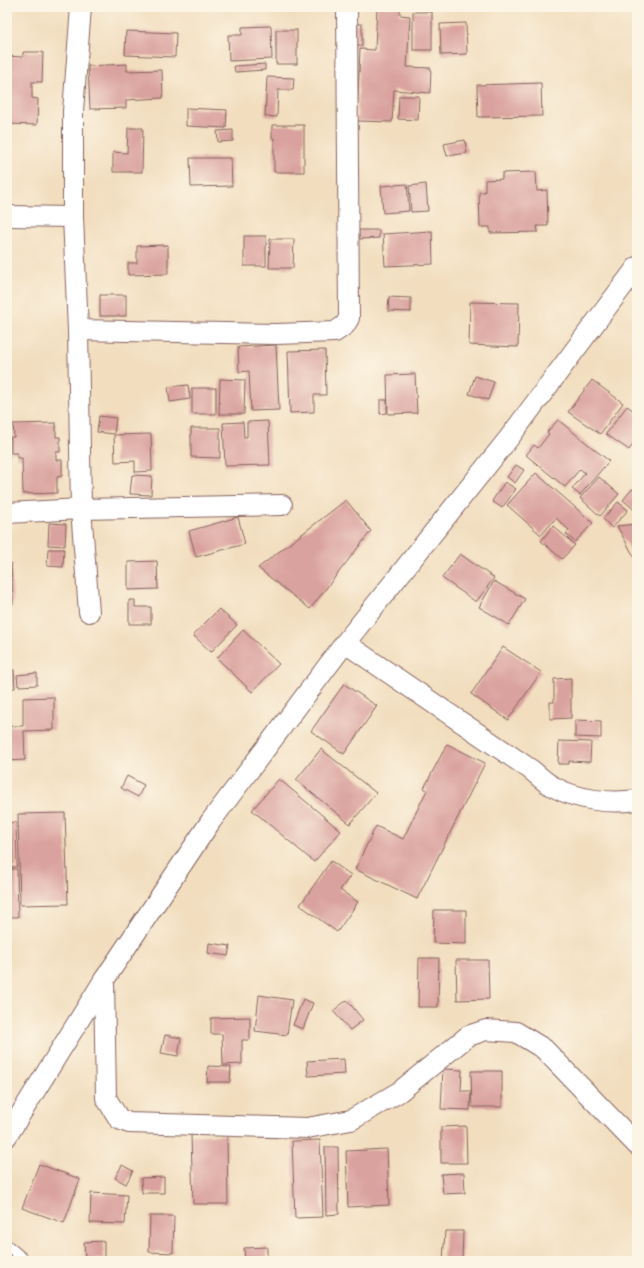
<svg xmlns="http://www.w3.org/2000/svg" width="644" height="1268" font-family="'Architects Daughter',sans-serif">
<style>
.building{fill:#daa29e}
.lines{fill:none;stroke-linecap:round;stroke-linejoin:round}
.service-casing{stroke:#85625f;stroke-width:12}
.minor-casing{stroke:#85625f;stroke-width:22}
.service{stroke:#fff;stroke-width:10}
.minor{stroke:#fff;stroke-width:20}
</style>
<rect width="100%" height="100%" fill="#fcf5e5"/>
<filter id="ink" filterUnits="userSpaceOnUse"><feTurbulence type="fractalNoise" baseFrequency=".025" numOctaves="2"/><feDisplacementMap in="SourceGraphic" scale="8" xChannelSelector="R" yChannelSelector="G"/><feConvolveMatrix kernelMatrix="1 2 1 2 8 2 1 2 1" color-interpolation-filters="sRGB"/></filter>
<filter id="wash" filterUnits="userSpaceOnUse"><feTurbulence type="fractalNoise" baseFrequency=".012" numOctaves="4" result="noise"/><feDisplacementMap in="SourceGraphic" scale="16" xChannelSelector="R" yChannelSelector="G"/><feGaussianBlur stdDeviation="0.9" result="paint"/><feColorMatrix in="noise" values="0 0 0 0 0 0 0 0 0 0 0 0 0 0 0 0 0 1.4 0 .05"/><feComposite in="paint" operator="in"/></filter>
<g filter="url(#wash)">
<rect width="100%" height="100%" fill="#f2debf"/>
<g id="blocks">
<g class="building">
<polygon points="377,7 400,7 400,15 410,16 407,67 431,68 430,93 394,90 392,122 357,121 360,49 375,50"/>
<rect x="413" y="12" width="19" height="38"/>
<polygon points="466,23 467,54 441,55 440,24"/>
<rect x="349" y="24" width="13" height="22"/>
<polygon points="271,26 272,59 229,61 228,35 242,35 242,27"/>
<rect x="276" y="30" width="21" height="34"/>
<polygon points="126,31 176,33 175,57 125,55"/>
<polygon points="23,52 43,52 42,82 32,82 32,98 38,99 37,125 7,124 7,56 23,57"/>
<polygon points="127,64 127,71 162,70 163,98 126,100 126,108 90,109 88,66"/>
<polygon points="265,64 265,70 235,72 234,66"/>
<polygon points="267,77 294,78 293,90 278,90 277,117 265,116"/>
<polygon points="541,83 542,116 478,117 477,85"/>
<polygon points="399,96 419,96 418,120 398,119"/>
<polygon points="186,108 227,110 226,128 186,126"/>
<polygon points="272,125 304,125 304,172 274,172 274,138 272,138"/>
<polygon points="128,128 143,128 142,172 113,172 113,152 127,153"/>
<polygon points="233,130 233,141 218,142 217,131"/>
<polygon points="465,140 467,153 447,156 444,144"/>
<polygon points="190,158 231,158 232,186 191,187"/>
<polygon points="536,172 537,191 547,190 548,226 537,226 538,232 490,233 490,227 480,227 479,192 485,192 485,180 502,179 502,173"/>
<polygon points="407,184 409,211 383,213 381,186"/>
<polygon points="426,184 428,211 411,212 409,186"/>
<polygon points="359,230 379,230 379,238 359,239"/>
<polygon points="432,231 433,264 385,266 383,234"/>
<rect x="244" y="236" width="22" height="30"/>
<polygon points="270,239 294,239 293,268 269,268"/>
<polygon points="168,245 168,274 128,275 128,263 137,263 137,246"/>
<rect x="100" y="295" width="26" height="21"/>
<polygon points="389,297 411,298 411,312 388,311"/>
<polygon points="470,302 519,303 518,347 469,345"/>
<polygon points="276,345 279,410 251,411 249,371 239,372 238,347"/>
<polygon points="325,350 326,395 314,395 314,412 290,413 288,351"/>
<polygon points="415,374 417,413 388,414 387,375"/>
<polygon points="475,376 494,382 488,400 469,394"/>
<polygon points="220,379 245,380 244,414 219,414"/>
<polygon points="592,380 623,403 600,434 568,412"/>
<polygon points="188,385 190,399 170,402 168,387"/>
<rect x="192" y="388" width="24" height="26"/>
<polygon points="380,400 387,400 387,413 380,414"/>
<polygon points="627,406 637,413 637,439 629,450 606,434"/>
<polygon points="99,416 116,418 114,434 97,432"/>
<polygon points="558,420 609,461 580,495 572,489 585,473 580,469 565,487 526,455 534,445 538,448 549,434 547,432"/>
<polygon points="268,421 270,465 225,466 223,423 243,422 244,437 247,437 247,422"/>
<polygon points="56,423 56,437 60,437 60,452 56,452 56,460 62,460 62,476 57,477 57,493 23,494 22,458 17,458 17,453 11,453 11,437 14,437 13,424"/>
<polygon points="191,428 220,428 220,458 191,457"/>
<polygon points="151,434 152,471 135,472 135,461 115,462 114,435"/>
<rect x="7" y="435" width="2" height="24"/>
<polygon points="516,465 524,470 515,483 507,477"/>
<polygon points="536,473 593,523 575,542 566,534 569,530 556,518 541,535 507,505"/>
<polygon points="132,475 152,476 151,495 130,494"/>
<polygon points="599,477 619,494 600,516 580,498"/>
<polygon points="505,482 516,489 502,508 492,501"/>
<polygon points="632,489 637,493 637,512 623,500"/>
<polygon points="346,500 371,531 310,609 258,568"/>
<polygon points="618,502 628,510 612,528 603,519"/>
<polygon points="238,517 245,544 196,557 189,531"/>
<polygon points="49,523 66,524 65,546 48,545"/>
<polygon points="637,524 637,562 617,526"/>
<polygon points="553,526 575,545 562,559 541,541"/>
<polygon points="48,549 64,549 63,567 47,566"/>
<polygon points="460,554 494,578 476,602 442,578"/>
<polygon points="157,561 158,589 128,590 128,562"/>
<polygon points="7,563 11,563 13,604 7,604"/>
<polygon points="494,581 525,599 509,625 479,607"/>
<polygon points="129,600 135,600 135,607 151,607 151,624 129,624"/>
<polygon points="219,609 237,625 211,652 193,635"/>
<polygon points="243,630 279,664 252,692 217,658"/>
<polygon points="503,647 541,672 508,720 471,694"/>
<polygon points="7,670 14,670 15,688 7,688"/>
<polygon points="37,673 37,685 18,686 17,675"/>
<polygon points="571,678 571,718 550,719 550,702 554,702 554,679"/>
<polygon points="344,684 377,706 344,754 311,731"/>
<polygon points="54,697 54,730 24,731 25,760 7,761 7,726 23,726 23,698"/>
<polygon points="575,720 601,721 601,738 575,737"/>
<polygon points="559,741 591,742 590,762 569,761 569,764 558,764"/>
<polygon points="447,744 485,763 417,899 355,869 376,826 403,839 427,790 424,788"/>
<polygon points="321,749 376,793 350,824 296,780"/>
<polygon points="127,776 144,785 138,797 121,788"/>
<polygon points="279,779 341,831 314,862 252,810"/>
<polygon points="65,813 68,904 20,905 18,814"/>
<polygon points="16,822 17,867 7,867 7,823"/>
<polygon points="331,861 351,875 340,890 358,902 337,932 300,905"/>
<polygon points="7,869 17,869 18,917 7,917"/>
<polygon points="434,910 466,910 466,944 433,943"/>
<polygon points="209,943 230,946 228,956 208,953"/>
<polygon points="419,958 439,958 438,1007 418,1007"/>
<polygon points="456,960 488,960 489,999 457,1000"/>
<polygon points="259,995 292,1000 287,1035 255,1031"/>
<polygon points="303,999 313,1003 303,1029 293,1025"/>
<polygon points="347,1000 363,1020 350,1030 333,1011"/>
<polygon points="250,1017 250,1040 242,1040 242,1064 223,1065 222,1034 211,1034 211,1018"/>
<polygon points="165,1035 181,1038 178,1056 161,1053"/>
<polygon points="344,1059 345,1074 308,1076 307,1061"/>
<polygon points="208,1066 231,1067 230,1082 207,1082"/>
<polygon points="443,1069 462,1070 461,1091 471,1091 470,1110 441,1109"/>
<polygon points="471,1071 502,1071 502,1107 472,1107"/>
<polygon points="466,1126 467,1163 441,1163 441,1127"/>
<polygon points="191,1135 227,1135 228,1204 193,1204"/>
<polygon points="320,1140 323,1217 295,1218 292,1141"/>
<polygon points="325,1147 338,1147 339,1214 326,1215"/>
<polygon points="387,1149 389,1205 348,1207 346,1151"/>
<polygon points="39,1164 80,1179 64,1223 22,1208"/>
<polygon points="122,1165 133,1171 126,1184 115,1178"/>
<polygon points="464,1173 465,1193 443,1194 441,1174"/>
<polygon points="164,1177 164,1193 142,1193 141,1178"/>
<polygon points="91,1193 127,1195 125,1224 90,1223"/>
<polygon points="150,1216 174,1216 173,1253 149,1252"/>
<polygon points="445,1231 463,1231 462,1261 443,1261"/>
<polygon points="104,1241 104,1259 85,1260 84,1242"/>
<polygon points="267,1247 267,1261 245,1261 244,1248"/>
</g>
</g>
</g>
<g filter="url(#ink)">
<use href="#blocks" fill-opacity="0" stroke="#85625f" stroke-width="1"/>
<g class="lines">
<g class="service-casing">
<polyline id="service" points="7,1245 26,1261"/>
</g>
<g class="minor-casing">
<g id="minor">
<polyline points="81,7 73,111 73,217 78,330 276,334 335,332 345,325 349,318 347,7"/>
<polyline points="7,216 73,217"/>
<polyline points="78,330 81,509 89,612"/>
<polyline points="7,513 81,509 282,505"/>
<path d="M 345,643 L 530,769 C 537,774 544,782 552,786 C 577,800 609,804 637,800"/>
<polyline points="104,980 106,1098 119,1119 129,1123 307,1128 351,1120 399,1092 468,1036 486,1030 516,1032 544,1049 637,1145"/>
<polyline points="7,1136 104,980 211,821 345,643 509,438 637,267"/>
</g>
</g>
<use href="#service" class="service"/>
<use href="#minor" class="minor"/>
</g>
</g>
<rect width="644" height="1268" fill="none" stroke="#fcf5e5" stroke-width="24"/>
</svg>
